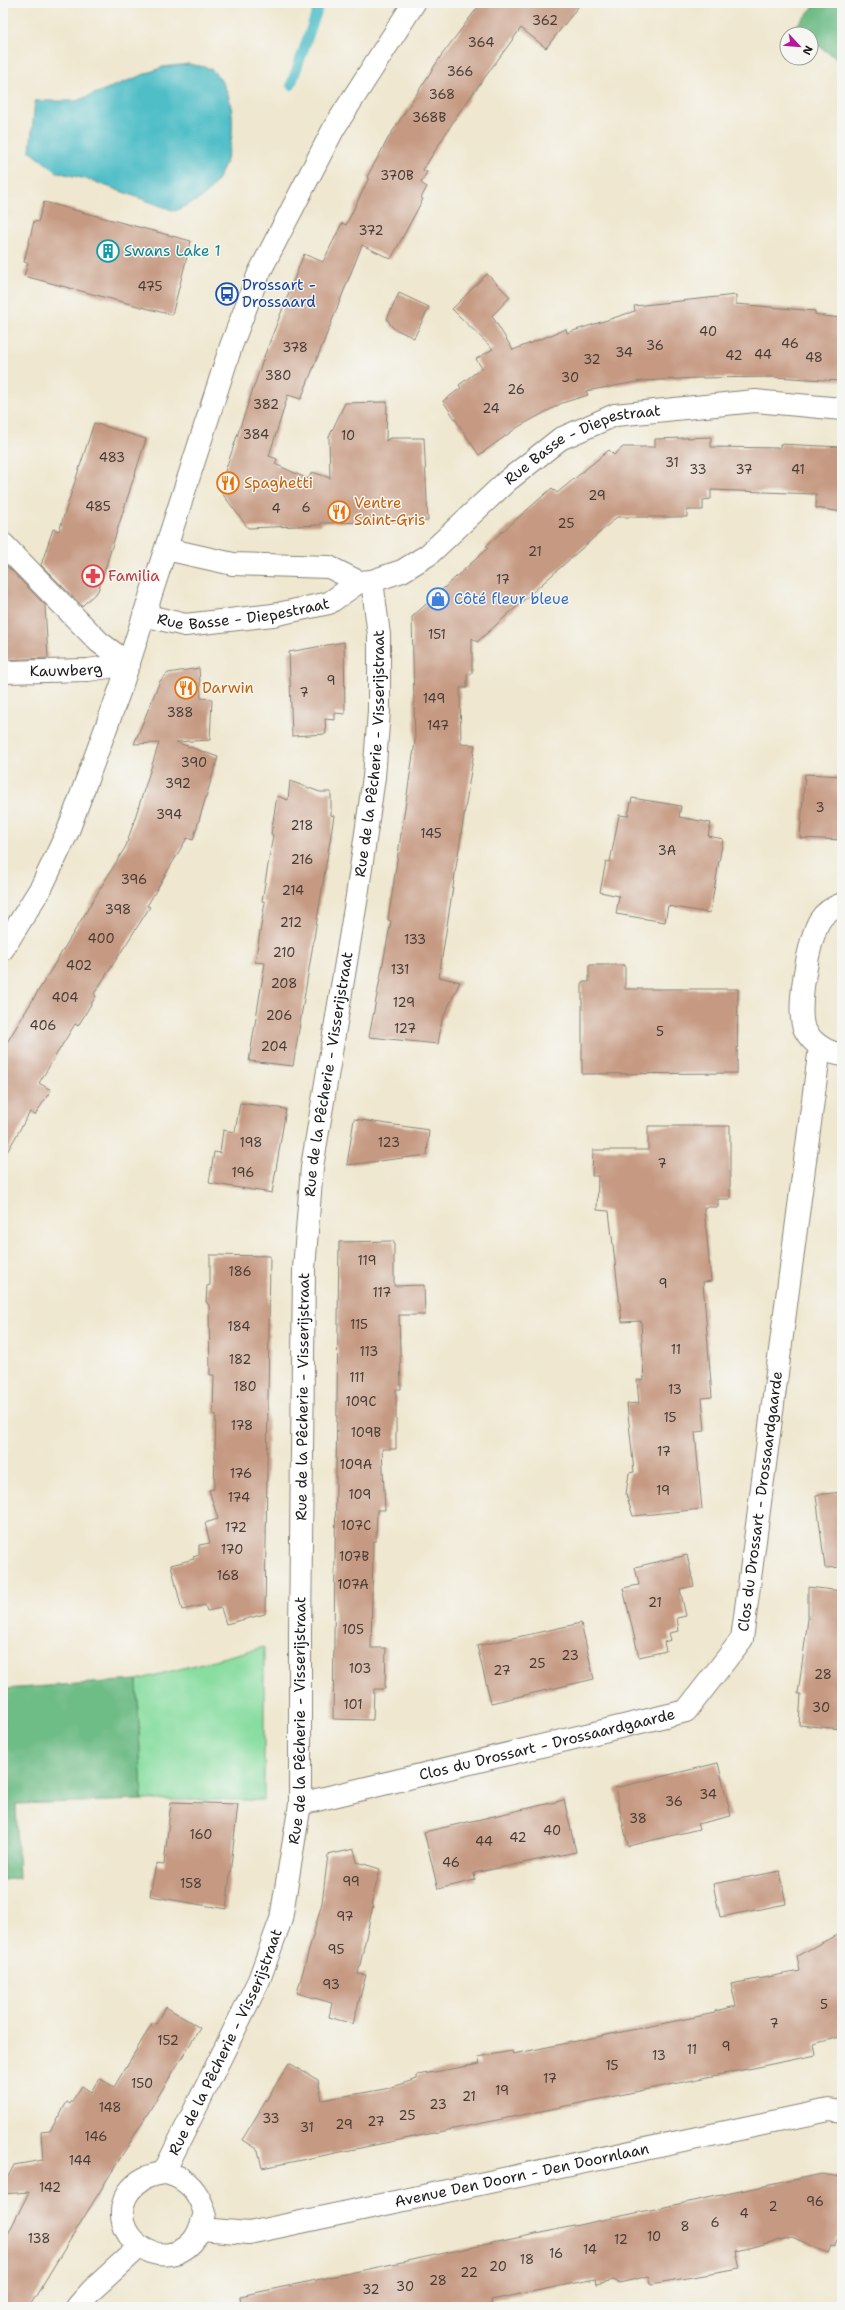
<svg xmlns="http://www.w3.org/2000/svg" width="845" height="2310" font-family="'Shantell Sans',sans-serif">
<style>
.green{fill:#88dda0;stroke:#527c5e}
.forest{fill:#6ebc86;stroke:#456c51}
.water{fill:#50bec7;stroke:#366d72}
.lines{fill:none;stroke-linecap:round;stroke-linejoin:round}
.stream{stroke:#50bec7;stroke-width:10}
.building{fill:#c69a82}
.street-casing{stroke:#868276;stroke-width:24}
.secondary-casing{stroke:#868276;stroke-width:24}
.street{stroke:#fff;stroke-width:22}
.secondary{stroke:#fff;stroke-width:22}
.labels{text-anchor:middle;stroke-width:3;stroke-linejoin:round;paint-order:stroke}
.number-label{font-size:13px;fill:#463c36}
.culture-label{font-size:15px;fill:#0d838f;stroke:#f6f6f2;text-anchor:start}
.transit-label{font-size:15px;fill:#164399;stroke:#f6f6f2;text-anchor:start}
.street-label{font-size:15px;fill:#1c1c1c;stroke:#f6f6f2}
.food-label{font-size:15px;fill:#c56008;stroke:#f6f6f2;text-anchor:start}
.health-label{font-size:15px;fill:#be3a42;stroke:#f6f6f2;text-anchor:start}
.shop-label{font-size:15px;fill:#366cbe;stroke:#f6f6f2;text-anchor:start}
</style>
<rect width="100%" height="100%" fill="#f6f6f2"/>
<filter id="ink" filterUnits="userSpaceOnUse"><feTurbulence type="fractalNoise" baseFrequency=".025" numOctaves="2"/><feDisplacementMap in="SourceGraphic" scale="8" xChannelSelector="R" yChannelSelector="G"/><feConvolveMatrix kernelMatrix="1 2 1 2 8 2 1 2 1" color-interpolation-filters="sRGB"/></filter>
<filter id="wash" filterUnits="userSpaceOnUse"><feTurbulence type="fractalNoise" baseFrequency=".012" numOctaves="4" result="noise"/><feDisplacementMap in="SourceGraphic" scale="16" xChannelSelector="R" yChannelSelector="G"/><feGaussianBlur stdDeviation="0.9" result="paint"/><feColorMatrix in="noise" values="0 0 0 0 0 0 0 0 0 0 0 0 0 0 0 0 0 1.4 0 .05"/><feComposite in="paint" operator="in"/></filter>
<g filter="url(#wash)">
<rect width="100%" height="100%" fill="#efe7cf"/>
<polygon class="green" points="264,1647 264,1800 142,1800 137,1680"/>
<g class="forest">
<polygon points="817,3 842,3 842,63 811,40 811,34 804,34 795,27"/>
<polygon points="137,1680 142,1800 16,1804 19,1878 3,1880 3,1689"/>
</g>
<path class="water" d="M 189,64 C 195,66 208,66 212,70 C 244,99 235,162 209,191 C 202,200 185,205 175,211 L 90,180 L 57,172 L 30,151 L 35,101 L 76,101 L 163,67 Z"/>
<g class="lines">
<polyline class="stream" points="291,85 320,3"/>
</g>
<g id="blocks">
<g class="building">
<polygon points="481,3 581,3 546,48 521,28 458,114 423,170 427,172 421,183 427,187 421,198 423,199 391,259 362,245 301,399 288,395 269,456 277,459 275,464 308,479 312,472 330,478 329,437 345,403 387,402 386,441 390,438 424,438 428,521 321,523 321,525 248,528 219,489 265,354 304,254 323,262 342,223 346,225 369,178 367,177 389,137 441,56"/>
<polygon points="44,202 191,241 172,315 24,276 28,263 24,262 34,221 38,222"/>
<polygon points="487,274 510,297 492,316 513,350 566,329 567,333 635,311 634,306 736,295 736,304 815,311 815,314 824,316 842,318 842,381 774,377 697,378 642,381 586,391 588,395 562,403 518,427 479,455 443,401 461,388 459,385 482,368 476,359 493,349 452,309"/>
<polygon points="399,293 429,307 414,338 393,328 387,319"/>
<polygon points="94,423 146,439 98,591 82,606 41,565 53,529 59,531"/>
<polygon points="711,437 711,447 780,448 780,444 842,447 842,512 816,508 816,494 711,490 711,499 703,500 703,510 687,510 687,517 617,517 477,642 472,638 472,674 467,674 467,688 460,688 461,744 475,745 439,977 460,982 442,1020 438,1044 369,1037 391,921 388,920 415,742 412,617 488,548 486,546 552,488 557,493 609,450 614,455 623,447 655,447 655,439"/>
<polygon points="3,562 45,605 48,658 3,660"/>
<polygon points="344,642 345,714 335,713 335,720 325,719 326,734 292,736 289,652"/>
<polygon points="199,668 201,698 212,699 210,740 176,742 218,757 193,840 187,838 147,906 150,907 94,994 96,996 78,1026 75,1024 39,1083 51,1090 35,1115 30,1112 3,1159 3,1049 126,846 159,743 134,744 160,681 168,673"/>
<polygon points="805,774 842,776 842,840 800,838"/>
<polygon points="290,781 320,792 331,792 331,815 334,816 293,1066 249,1061 265,963 255,962 265,902 262,901 273,835 271,834 277,796 288,800"/>
<polygon points="632,798 681,806 679,817 711,823 708,836 723,839 710,913 668,906 665,922 616,914 619,896 600,892 606,861 610,862 619,815 628,816"/>
<polygon points="589,965 625,965 625,989 738,989 737,1073 582,1074 582,982 589,982"/>
<polygon points="240,1103 286,1109 272,1193 209,1183 214,1152 220,1153 223,1130 235,1132"/>
<polygon points="354,1119 429,1130 427,1155 347,1165"/>
<polygon points="648,1126 730,1126 730,1199 718,1199 718,1207 704,1207 711,1281 703,1282 712,1397 702,1398 705,1431 695,1432 702,1509 633,1516 626,1494 629,1473 634,1472 627,1404 639,1403 637,1380 644,1380 641,1321 622,1322 609,1211 597,1210 598,1176 592,1176 593,1150 648,1150"/>
<polygon points="394,1241 394,1286 424,1285 425,1315 399,1315 401,1389 396,1389 396,1449 382,1449 385,1510 377,1510 376,1541 373,1541 371,1648 386,1648 385,1689 374,1689 373,1720 333,1719 339,1242"/>
<polygon points="210,1255 270,1256 265,1614 226,1624 221,1608 207,1611 205,1605 182,1610 171,1565 194,1559 193,1557 199,1555 199,1545 210,1543 205,1523 218,1519 209,1490 214,1489 216,1415 213,1414 214,1375 210,1375 209,1305 206,1302 207,1286 210,1285"/>
<polygon points="842,1492 842,1567 825,1568 816,1495"/>
<polygon points="687,1555 694,1586 680,1589 686,1616 677,1618 679,1631 669,1633 671,1640 664,1642 666,1651 639,1657 623,1588 639,1585 635,1567"/>
<polygon points="808,1587 842,1591 842,1729 799,1725 801,1694 798,1694 808,1619"/>
<polygon points="581,1623 594,1679 491,1703 477,1646"/>
<polygon points="718,1763 731,1816 697,1824 699,1829 628,1846 615,1788"/>
<polygon points="564,1800 576,1852 474,1873 475,1880 438,1889 424,1832"/>
<polygon points="171,1802 238,1804 226,1909 150,1896 156,1864 164,1865"/>
<polygon points="354,1849 357,1862 380,1869 371,1905 373,1905 358,1974 366,1975 353,2024 329,2017 332,2003 297,1993 322,1903 328,1855"/>
<polygon points="780,1871 786,1904 720,1917 713,1884"/>
<polygon points="842,1932 842,2036 814,2044 816,2055 262,2168 258,2150 242,2140 289,2063 318,2080 322,2100 385,2089 417,2079 417,2075 480,2064 478,2057 512,2051 513,2054 715,2013 715,2011 736,2006 731,1984 800,1971 797,1956"/>
<polygon points="166,2007 200,2028 29,2307 3,2307 3,2244 29,2192 3,2194 3,2187 14,2165 43,2160 41,2132 50,2131 67,2102 70,2104 82,2086 91,2092 99,2078 114,2087 153,2022 156,2024"/>
<polygon points="822,2174 842,2177 842,2228 834,2247 831,2246 828,2253 792,2237 736,2251 740,2269 651,2284 649,2276 619,2283 614,2280 596,2284 595,2279 491,2300 492,2304 475,2307 241,2307 240,2296"/>
</g>
</g>
</g>
<g filter="url(#ink)">
<use href="#blocks" fill-opacity="0" stroke="#868276" stroke-width="1"/>
<g class="lines">
<g class="street-casing">
<g id="street">
<polyline points="3,544 99,642 129,664"/>
<path id="s1" d="M 166,549 L 233,564 L 329,567 L 359,582 L 372,581 L 402,571 L 428,555 L 507,481 L 560,439 L 615,415 L 755,401 L 842,409"/>
<path id="s2" d="M 144,615 L 185,625 L 273,615 L 329,603 L 359,582"/>
<path id="s3" d="M 3,672 L 88,670 L 129,664"/>
<path d="M 842,904 C 834,907 825,912 820,920 C 809,936 795,1014 805,1030 C 813,1044 826,1052 842,1055"/>
<path id="s4" d="M 300,1804 L 686,1711 L 742,1639 L 820,1047"/>
<path d="M 167,2173 C 189,2180 198,2191 205,2213 C 202,2222 200,2233 193,2241 C 162,2277 103,2234 128,2193 C 138,2179 150,2174 167,2173 Z"/>
<path id="s5" d="M 181,2178 L 164,2172 L 259,1980 L 281,1919 L 300,1804 L 300,1634 L 304,1269 L 312,1167 L 357,896 L 374,777 L 379,711 L 379,635 L 372,581"/>
<path id="s6" d="M 201,2229 L 249,2233 L 829,2110 L 842,2112"/>
<polyline points="77,2307 92,2290 139,2247"/>
</g>
</g>
<g class="secondary-casing">
<polyline id="secondary" points="3,949 42,886 68,831 121,687 231,346 259,273 334,128 414,3"/>
</g>
<use href="#street" class="street"/>
<use href="#secondary" class="secondary"/>
</g>
</g>
<defs>
<g id="building-ring" transform="scale(1.15)"><circle r="9.5" fill="#f6f6f2" stroke="#0f9aa8" stroke-width="1.5"/><path d="M-4-6H4V6H1V3H-1V6H-4ZM-2.5-4.3h1.7v1.8h-1.7ZM.8-4.3h1.7v1.8H.8ZM-2.5-1h1.7V.8h-1.7ZM.8-1h1.7V.8H.8Z" fill="#0f9aa8"/></g>
<g id="bus-ring" transform="scale(1.15)"><circle r="9.5" fill="#f6f6f2" stroke="#1a4fb4" stroke-width="1.5"/><path d="M-5-6H5V4H4V6H2V4H-2V6H-4V4H-5ZM-3.5-4V0h7V-4ZM-3.5 1.2v1.5H-2V1.2ZM2 1.2v1.5H3.5V1.2Z" fill="#1a4fb4"/></g>
<g id="restaurant-ring" transform="scale(1.15)"><circle r="9.5" fill="#f6f6f2" stroke="#e8710a" stroke-width="1.5"/><path d="M-5-6h1v4h1v-4h1v4h1v-4h1v5L-1.5 .5V6h-2V.5L-5-1ZM5-6V6H3V1.5H1.5Q1.5-4 5-6Z" fill="#e8710a"/></g>
<g id="pharmacy-ring" transform="scale(1.15)"><circle r="9.5" fill="#f6f6f2" stroke="#e0444e" stroke-width="1.5"/><path d="M-2-6h4v4h4v4h-4v4h-4v-4h-4v-4h4Z" fill="#e0444e"/></g>
<g id="shop-ring" transform="scale(1.15)"><circle r="9.5" fill="#f6f6f2" stroke="#3f7fe0" stroke-width="1.5"/><path d="M-5-2.5h2.3a2.7 3.5 0 0 1 5.4 0H5L5.5 6h-11ZM-1.5-2.5h3a1.5 2.3 0 0 0-3 0Z" fill="#3f7fe0"/></g>
</defs>
<g fill-rule="evenodd">
<use href="#building-ring" x="108" y="251"/>
<use href="#bus-ring" x="227" y="294"/>
<use href="#restaurant-ring" x="228" y="483"/>
<use href="#restaurant-ring" x="339" y="512"/>
<use href="#pharmacy-ring" x="93" y="576"/>
<use href="#shop-ring" x="438" y="599"/>
<use href="#restaurant-ring" x="186" y="688"/>
</g>
<g class="labels">
<g class="number-label">
<text x="545" y="25">362</text>
<text x="481" y="47">364</text>
<text x="460" y="76">366</text>
<text x="442" y="99">368</text>
<text x="429" y="122">368B</text>
<text x="397" y="180">370B</text>
<text x="371" y="235">372</text>
<text x="150" y="291">475</text>
<text x="708" y="336">40</text>
<text x="790" y="348">46</text>
<text x="655" y="350">36</text>
<text x="295" y="352">378</text>
<text x="624" y="357">34</text>
<text x="763" y="359">44</text>
<text x="734" y="360">42</text>
<text x="814" y="362">48</text>
<text x="592" y="364">32</text>
<text x="278" y="380">380</text>
<text x="570" y="382">30</text>
<text x="516" y="394">26</text>
<text x="266" y="409">382</text>
<text x="491" y="413">24</text>
<text x="256" y="439">384</text>
<text x="348" y="440">10</text>
<text x="112" y="462">483</text>
<text x="672" y="467">31</text>
<text x="698" y="474">33</text>
<text x="744" y="474">37</text>
<text x="798" y="474">41</text>
<text x="597" y="500">29</text>
<text x="98" y="511">485</text>
<text x="306" y="512">6</text>
<text x="276" y="513">4</text>
<text x="566" y="528">25</text>
<text x="535" y="556">21</text>
<text x="503" y="584">17</text>
<text x="437" y="639">151</text>
<text x="331" y="685">9</text>
<text x="304" y="697">7</text>
<text x="434" y="703">149</text>
<text x="180" y="717">388</text>
<text x="438" y="730">147</text>
<text x="194" y="767">390</text>
<text x="178" y="788">392</text>
<text x="820" y="812">3</text>
<text x="169" y="819">394</text>
<text x="302" y="830">218</text>
<text x="431" y="838">145</text>
<text x="667" y="855">3A</text>
<text x="302" y="864">216</text>
<text x="134" y="884">396</text>
<text x="293" y="895">214</text>
<text x="118" y="914">398</text>
<text x="291" y="927">212</text>
<text x="101" y="943">400</text>
<text x="415" y="944">133</text>
<text x="284" y="957">210</text>
<text x="79" y="970">402</text>
<text x="400" y="974">131</text>
<text x="284" y="988">208</text>
<text x="65" y="1002">404</text>
<text x="404" y="1007">129</text>
<text x="279" y="1020">206</text>
<text x="43" y="1030">406</text>
<text x="405" y="1033">127</text>
<text x="660" y="1036">5</text>
<text x="274" y="1051">204</text>
<text x="251" y="1147">198</text>
<text x="389" y="1147">123</text>
<text x="662" y="1168">7</text>
<text x="243" y="1177">196</text>
<text x="367" y="1265">119</text>
<text x="240" y="1276">186</text>
<text x="663" y="1288">9</text>
<text x="382" y="1297">117</text>
<text x="359" y="1329">115</text>
<text x="239" y="1331">184</text>
<text x="676" y="1354">11</text>
<text x="369" y="1356">113</text>
<text x="240" y="1364">182</text>
<text x="357" y="1382">111</text>
<text x="245" y="1391">180</text>
<text x="675" y="1394">13</text>
<text x="361" y="1406">109C</text>
<text x="670" y="1422">15</text>
<text x="242" y="1430">178</text>
<text x="366" y="1437">109B</text>
<text x="664" y="1456">17</text>
<text x="356" y="1469">109A</text>
<text x="241" y="1478">176</text>
<text x="663" y="1495">19</text>
<text x="360" y="1499">109</text>
<text x="239" y="1502">174</text>
<text x="356" y="1530">107C</text>
<text x="236" y="1532">172</text>
<text x="232" y="1554">170</text>
<text x="354" y="1561">107B</text>
<text x="228" y="1580">168</text>
<text x="353" y="1589">107A</text>
<text x="655" y="1607">21</text>
<text x="353" y="1634">105</text>
<text x="570" y="1660">23</text>
<text x="537" y="1668">25</text>
<text x="360" y="1673">103</text>
<text x="502" y="1675">27</text>
<text x="823" y="1679">28</text>
<text x="353" y="1709">101</text>
<text x="821" y="1712">30</text>
<text x="708" y="1799">34</text>
<text x="674" y="1806">36</text>
<text x="638" y="1823">38</text>
<text x="552" y="1835">40</text>
<text x="201" y="1839">160</text>
<text x="518" y="1842">42</text>
<text x="484" y="1846">44</text>
<text x="451" y="1867">46</text>
<text x="351" y="1886">99</text>
<text x="191" y="1888">158</text>
<text x="345" y="1921">97</text>
<text x="336" y="1954">95</text>
<text x="331" y="1989">93</text>
<text x="824" y="2009">5</text>
<text x="774" y="2028">7</text>
<text x="168" y="2045">152</text>
<text x="726" y="2051">9</text>
<text x="692" y="2054">11</text>
<text x="659" y="2060">13</text>
<text x="612" y="2070">15</text>
<text x="550" y="2083">17</text>
<text x="142" y="2088">150</text>
<text x="502" y="2095">19</text>
<text x="469" y="2101">21</text>
<text x="438" y="2109">23</text>
<text x="110" y="2112">148</text>
<text x="407" y="2120">25</text>
<text x="271" y="2123">33</text>
<text x="376" y="2126">27</text>
<text x="344" y="2129">29</text>
<text x="307" y="2132">31</text>
<text x="96" y="2141">146</text>
<text x="80" y="2165">144</text>
<text x="50" y="2192">142</text>
<text x="815" y="2206">96</text>
<text x="773" y="2211">2</text>
<text x="744" y="2218">4</text>
<text x="715" y="2227">6</text>
<text x="685" y="2231">8</text>
<text x="654" y="2241">10</text>
<text x="39" y="2243">138</text>
<text x="621" y="2244">12</text>
<text x="590" y="2254">14</text>
<text x="556" y="2258">16</text>
<text x="527" y="2264">18</text>
<text x="498" y="2271">20</text>
<text x="469" y="2277">22</text>
<text x="438" y="2285">28</text>
<text x="405" y="2291">30</text>
<text x="371" y="2294">32</text>
</g>
<g class="culture-label">
<text x="124" y="256">Swans Lake 1</text>
</g>
<g class="transit-label">
<text x="242" y="290">Drossart -<tspan x="242" dy="17">Drossaard</tspan></text>
</g>
<g class="street-label">
<text dy="5" stroke="none"><textPath href="#s1" startOffset="468">Rue Basse - Diepestraat</textPath></text>
<text dy="5" stroke="none"><textPath href="#s2" startOffset="101">Rue Basse - Diepestraat</textPath></text>
<text dy="5" stroke="none"><textPath href="#s3" startOffset="63">Kauwberg</textPath></text>
<text dy="5" stroke="none"><textPath href="#s5" startOffset="1469">Rue de la Pêcherie - Visserijstraat</textPath></text>
<text dy="5" stroke="none"><textPath href="#s5" startOffset="1145">Rue de la Pêcherie - Visserijstraat</textPath></text>
<text dy="5" stroke="none"><textPath href="#s5" startOffset="821">Rue de la Pêcherie - Visserijstraat</textPath></text>
<text dy="5" stroke="none"><textPath href="#s4" startOffset="627">Clos du Drossart - Drossaardgaarde</textPath></text>
<text dy="5" stroke="none"><textPath href="#s5" startOffset="497">Rue de la Pêcherie - Visserijstraat</textPath></text>
<text dy="5" stroke="none"><textPath href="#s4" startOffset="254">Clos du Drossart - Drossaardgaarde</textPath></text>
<text dy="5" stroke="none"><textPath href="#s5" startOffset="162">Rue de la Pêcherie - Visserijstraat</textPath></text>
<text dy="5" stroke="none"><textPath href="#s6" startOffset="327">Avenue Den Doorn - Den Doornlaan</textPath></text>
</g>
<g class="food-label">
<text x="244" y="488">Spaghetti</text>
<text x="354" y="508">Ventre<tspan x="354" dy="17">Saint-Gris</tspan></text>
<text x="202" y="693">Darwin</text>
</g>
<g class="health-label">
<text x="108" y="581">Familia</text>
</g>
<g class="shop-label">
<text x="454" y="604">Côté fleur bleue</text>
</g>
</g>
<rect width="845" height="2310" fill="none" stroke="#f6f6f2" stroke-width="16"/>
<g transform="translate(799 46) rotate(116)"><circle r="19" fill="#f6f6f2" stroke="#9f9f9c"/>
<path d="M0-3L7 15L0 10L-7 15Z" fill="#b5179e"/>
<text y="-6" font-size="11" font-weight="bold" text-anchor="middle" fill="#1c1c1c">N</text>
</g>
</svg>
